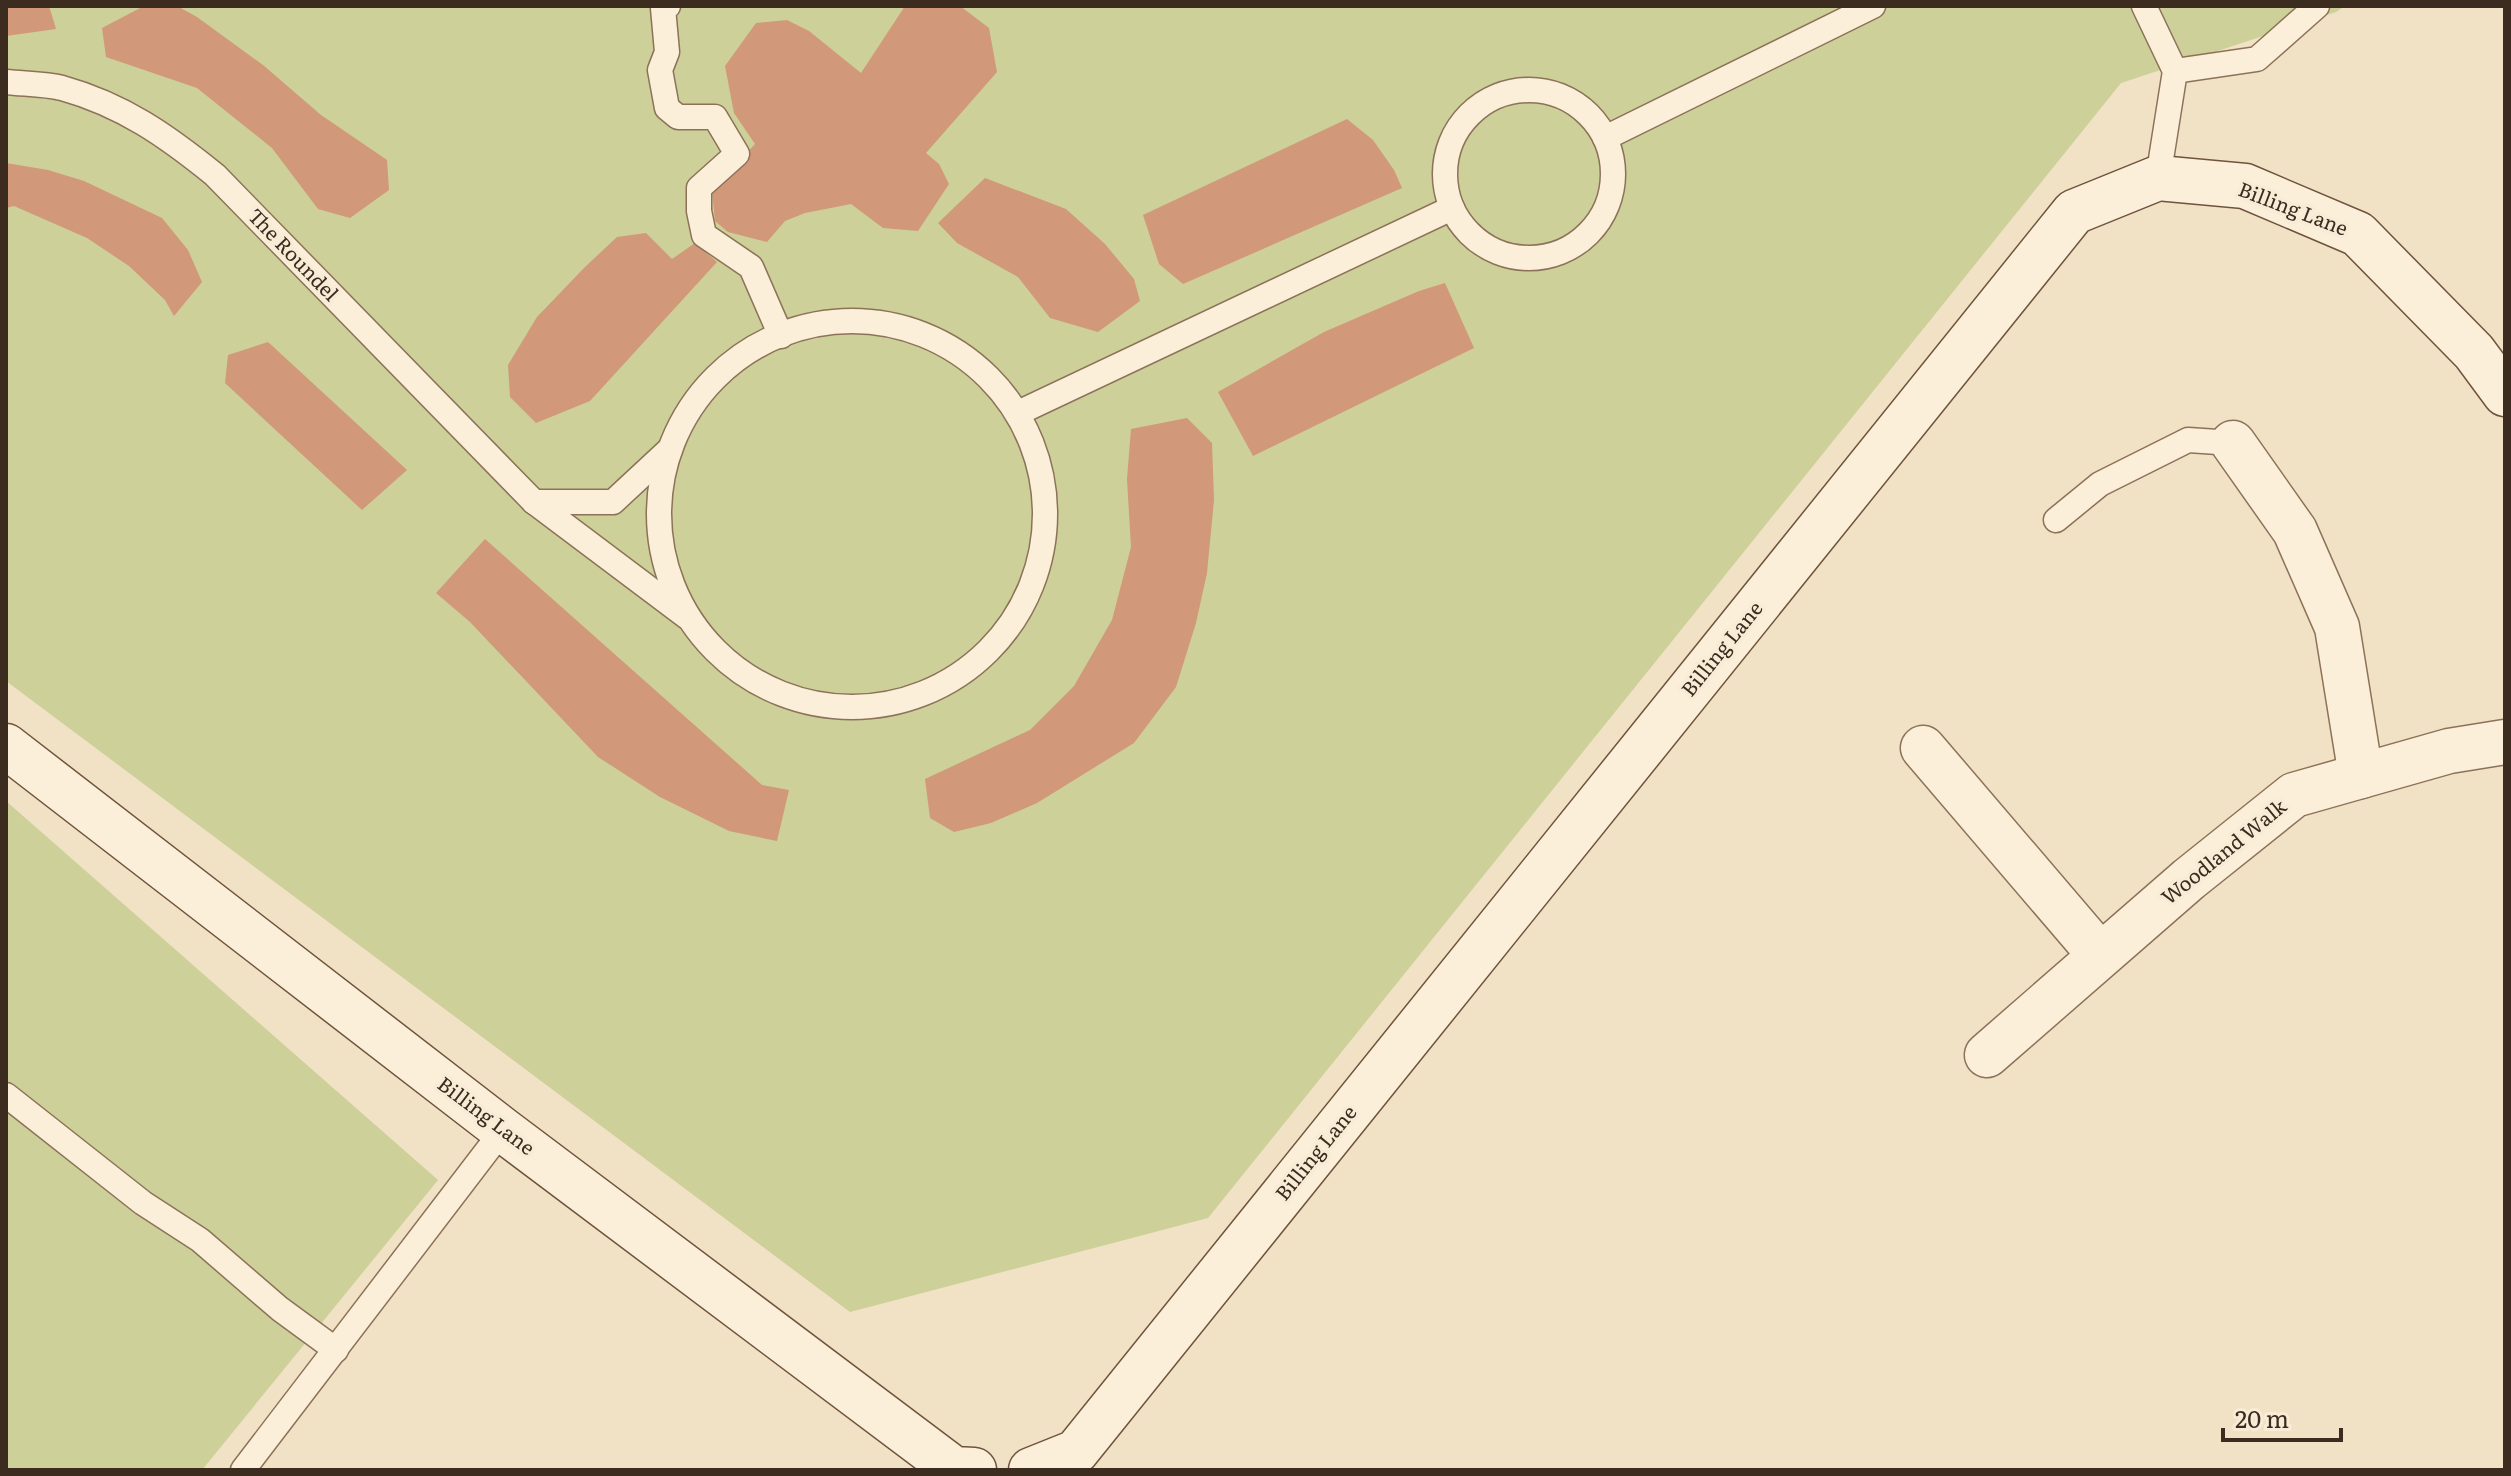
<svg xmlns="http://www.w3.org/2000/svg" width="2511" height="1476" font-family="Literata,serif">
<style>
.green{fill:#cdd098}
.building{fill:#d19879}
.lines{fill:none;stroke-linecap:round;stroke-linejoin:round}
.lane-casing{stroke:#8d725a;stroke-width:27}
.street-casing{stroke:#8d725a;stroke-width:47}
.secondary-casing{stroke:#6f533d;stroke-width:47}
.lane{stroke:#fbefd9;stroke-width:24}
.street{stroke:#fbefd9;stroke-width:44}
.secondary{stroke:#fbefd9;stroke-width:44}
.labels{text-anchor:middle;stroke-width:7;stroke-linejoin:round;paint-order:stroke}
.street-label{font-size:20px;fill:#3c2b1f;stroke:#f8ecd6}
</style>
<rect width="100%" height="100%" fill="#f1e1c5"/>
<g class="green">
<polygon points="6,6 2345,6 2336,12 2121,83 1208,1218 850,1312 6,681"/>
<polygon points="6,801 438,1180 202,1470 6,1470"/>
</g>
<g class="building">
<polygon points="6,6 49,6 56,29 6,36"/>
<polygon points="144,6 177,6 197,17 263,65 321,115 387,160 389,190 350,218 318,209 272,148 197,88 106,57 102,28"/>
<polygon points="905,6 960,6 989,28 997,72 926,153 939,164 949,184 918,231 883,228 851,204 805,213 785,221 767,242 728,232 715,221 712,190 755,144 734,113 725,66 756,23 787,20 809,31 861,73"/>
<polygon points="1347,119 1373,140 1394,170 1402,188 1183,284 1159,264 1143,215"/>
<polygon points="6,163 48,170 84,181 162,218 188,250 202,282 174,316 165,300 129,266 87,238 14,206 6,208"/>
<polygon points="985,178 1066,209 1105,244 1134,279 1140,301 1098,332 1050,318 1018,277 957,243 938,223"/>
<polygon points="646,233 672,259 695,243 717,262 590,401 536,423 510,397 508,365 537,317 584,268 617,237"/>
<polygon points="1445,283 1474,348 1253,456 1218,392 1324,332 1419,291"/>
<polygon points="268,342 407,470 362,510 225,383 228,355"/>
<polygon points="1187,418 1212,443 1214,500 1207,573 1196,623 1176,687 1134,743 1037,803 991,823 954,832 930,818 925,779 1030,730 1074,686 1112,620 1131,547 1127,479 1131,429"/>
<polygon points="485,539 762,785 789,790 777,841 729,831 660,797 598,757 470,622 436,593"/>
</g>
<g class="lines">
<g class="lane-casing">
<g id="lane">
<polyline points="668,6 663,8 667,52 660,70 667,108 678,117 715,117 737,154 699,188 699,211 704,235 751,267 781,336"/>
<polyline points="2144,6 2175,71 2158,178"/>
<polyline points="2175,71 2257,59 2317,6"/>
<path d="M 6,82 C 24,84 45,84 62,88 C 123,105 167,136 215,175 L 534,502 L 687,617"/>
<circle cx="1529" cy="174" r="84"/>
<polyline points="1605,138 1873,6"/>
<circle cx="852" cy="514" r="193"/>
<polyline points="1018,413 1452,208"/>
<polyline points="534,502 613,502 670,449"/>
<polyline points="2056,520 2100,484 2188,440 2233,443"/>
<polyline points="6,1095 143,1203 200,1240 280,1309 336,1350"/>
<polyline points="243,1470 503,1130"/>
</g>
</g>
<g class="street-casing">
<g id="street">
<polyline points="2233,443 2295,531 2337,627 2361,776"/>
<polyline points="1923,748 2100,955"/>
<polyline points="1987,1055 2189,879 2294,795 2449,751 2505,742"/>
</g>
</g>
<g class="secondary-casing">
<g id="secondary">
<polyline points="6,746 503,1130 954,1469 974,1470"/>
<polyline points="1031,1470 1076,1452 2074,212 2158,178 2245,186 2358,234 2474,352 2505,394"/>
</g>
</g>
<use href="#lane" class="lane"/>
<use href="#street" class="street"/>
<use href="#secondary" class="secondary"/>
</g>
<g class="labels">
<g class="street-label">
<text transform="translate(2293 209) rotate(21)" y="7">Billing Lane</text>
<text transform="translate(293 255) rotate(46)" y="7">The Roundel</text>
<text transform="translate(1722 649) rotate(-51)" y="7">Billing Lane</text>
<text transform="translate(2224 852) rotate(-39)" y="7">Woodland Walk</text>
<text transform="translate(486 1116) rotate(37)" y="7">Billing Lane</text>
<text transform="translate(1316 1153) rotate(-51)" y="7">Billing Lane</text>
</g>
</g>
<rect width="2511" height="1476" fill="none" stroke="#3c2b1f" stroke-width="16"/>
<path d="M2223 1428v12h118v-12" fill="none" stroke="#3c2b1f" stroke-width="4"/>
<text x="2235" y="1428" font-size="24" fill="#3c2b1f" stroke="#f8ecd6" stroke-width="6" paint-order="stroke">20 m</text>
</svg>
